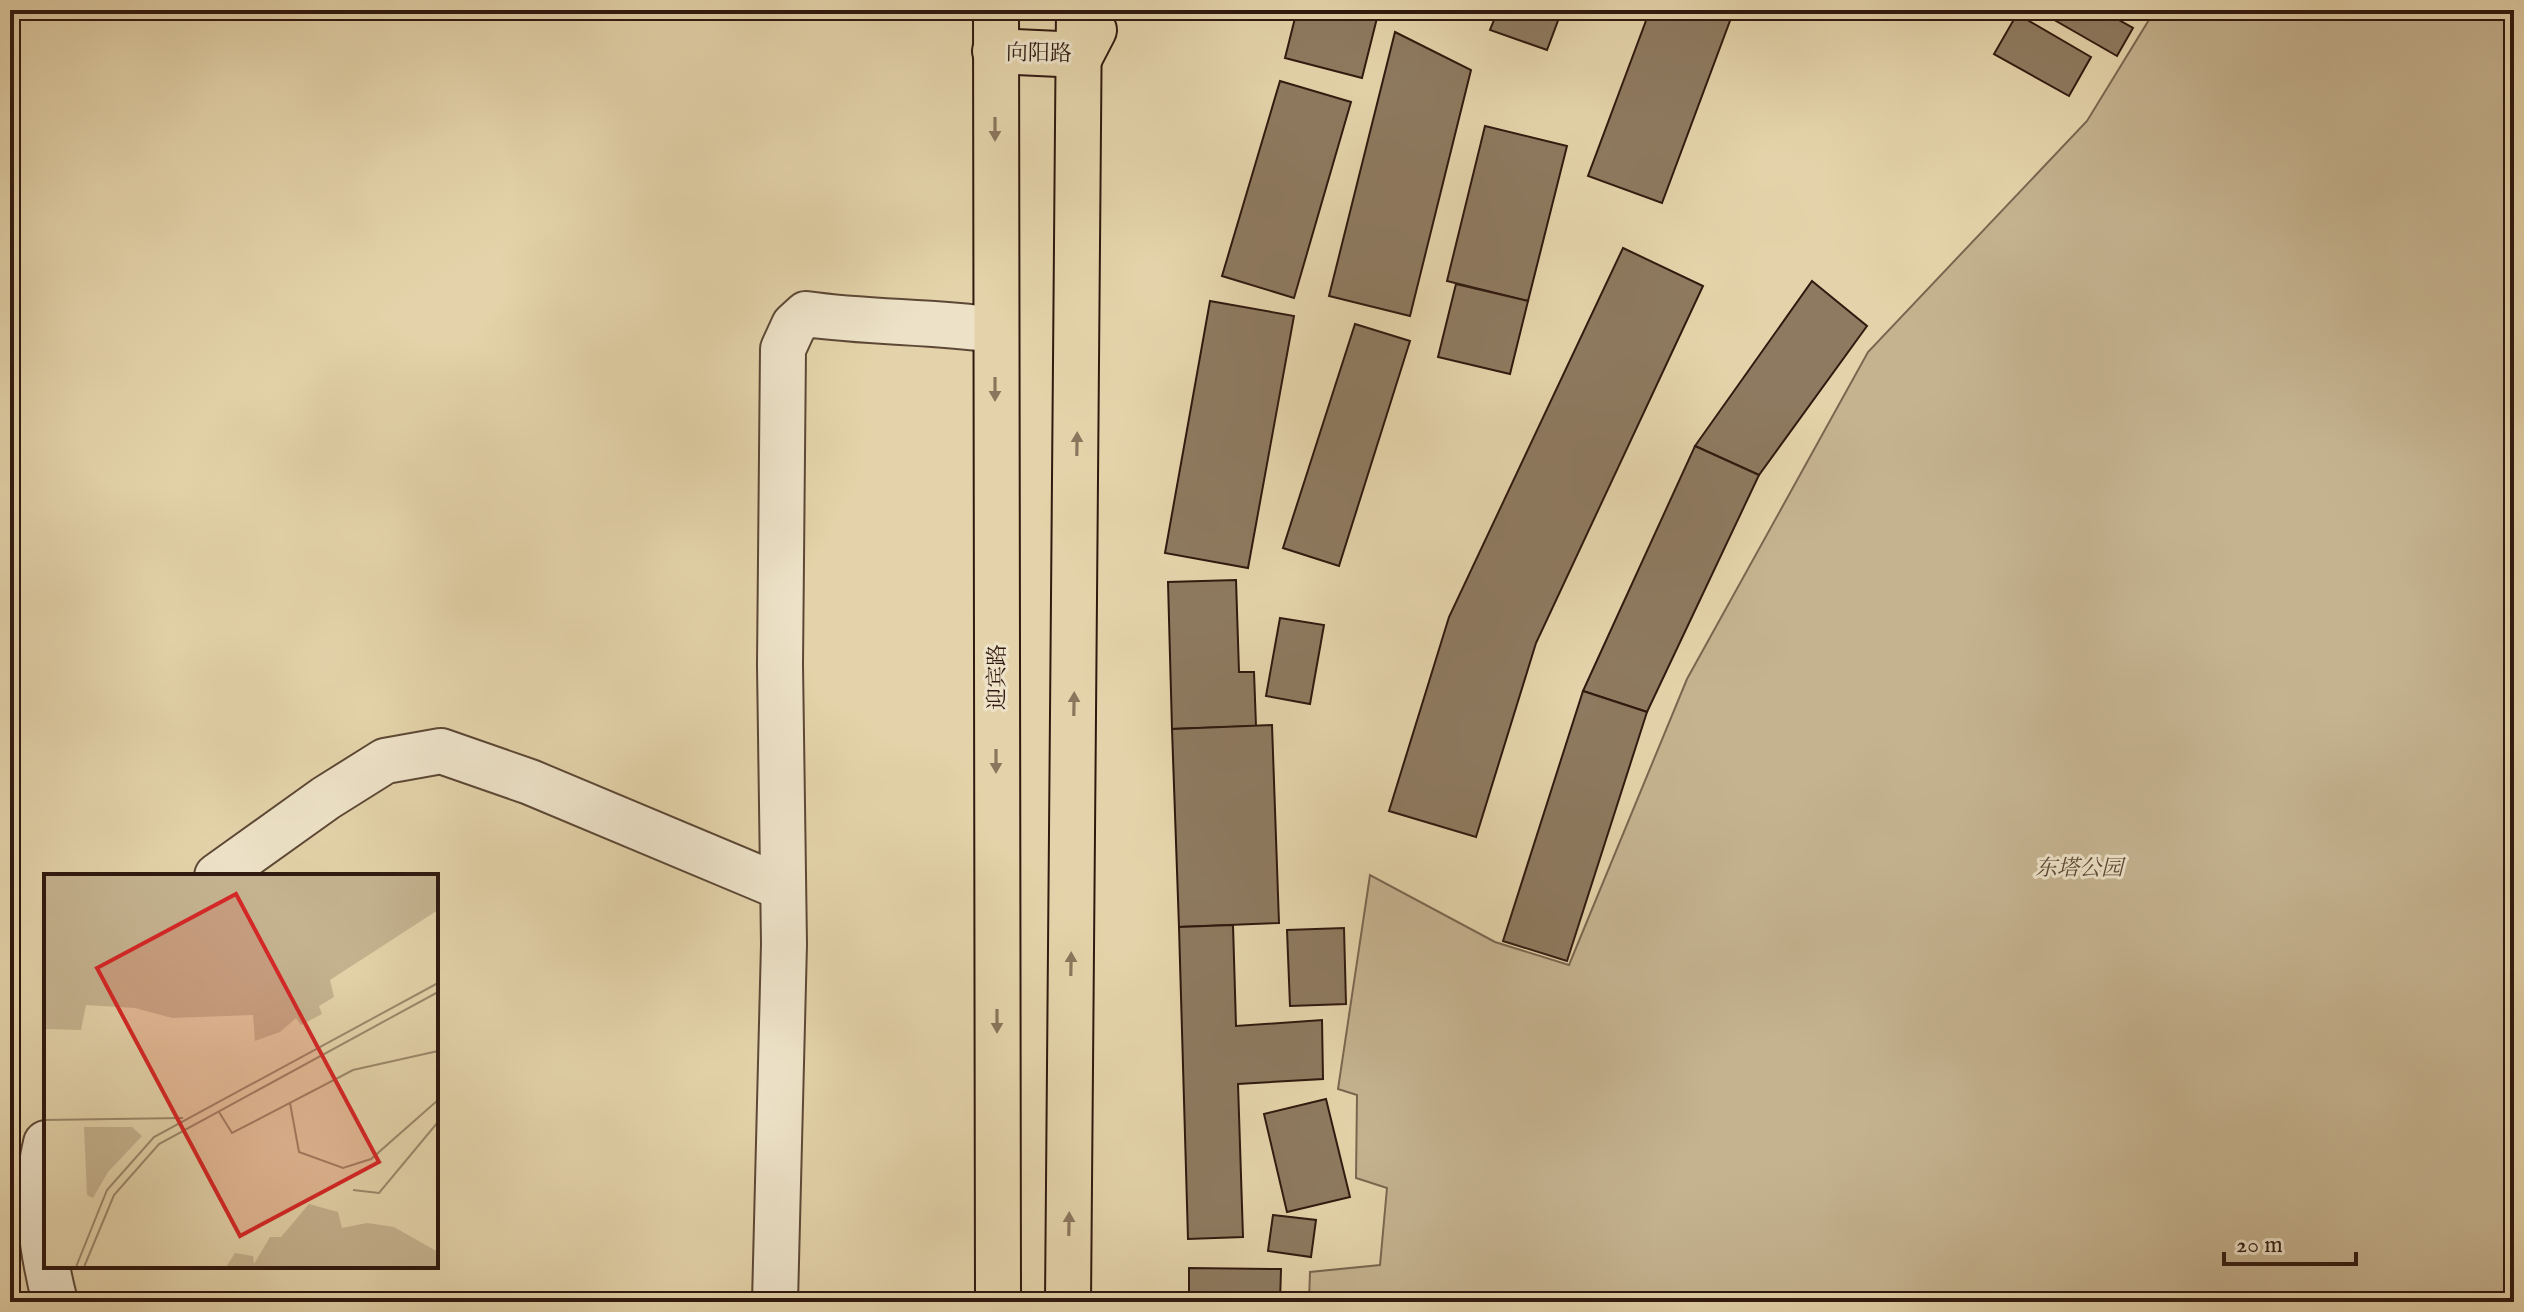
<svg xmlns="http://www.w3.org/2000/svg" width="2524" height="1312" font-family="'IM FELL English','Noto Serif SC',serif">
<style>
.green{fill:#c5b390;stroke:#7a6650;stroke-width:2}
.building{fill:#8e7a60;stroke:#30190f;stroke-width:2}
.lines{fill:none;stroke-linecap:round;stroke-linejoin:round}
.minor-casing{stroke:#5d4836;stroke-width:48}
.major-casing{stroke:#30190f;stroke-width:48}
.minor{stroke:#ede2c8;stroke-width:44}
.major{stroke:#e4d3aa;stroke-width:44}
.oneway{fill:#8a765c}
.labels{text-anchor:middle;stroke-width:6;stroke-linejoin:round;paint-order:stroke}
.street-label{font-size:22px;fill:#30190f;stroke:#ede2c8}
.park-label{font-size:22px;font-style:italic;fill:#5d4736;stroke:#ede2c8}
.inset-road{fill:none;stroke:#9c896c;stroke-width:2}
.view{fill:#d62828;fill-opacity:0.15;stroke:#d62828;stroke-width:4}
.inset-edge{fill:none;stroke:#30190f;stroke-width:4}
</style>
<rect width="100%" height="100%" fill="#e4d3aa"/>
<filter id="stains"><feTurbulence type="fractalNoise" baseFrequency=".0025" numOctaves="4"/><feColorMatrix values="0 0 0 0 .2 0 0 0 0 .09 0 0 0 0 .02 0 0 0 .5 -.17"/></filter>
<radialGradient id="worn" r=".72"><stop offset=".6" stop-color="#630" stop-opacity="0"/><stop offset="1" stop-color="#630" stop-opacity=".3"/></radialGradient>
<polygon class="green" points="2155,10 2514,10 2514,1302 1309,1302 1310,1272 1380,1265 1387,1188 1356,1178 1357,1095 1338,1089 1370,875 1495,942 1569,965 1687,679 1868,352 2087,121"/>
<g class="building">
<polygon points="1297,10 1379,10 1362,78 1285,58"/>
<polygon points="1498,10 1562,10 1547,50 1490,30"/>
<polygon points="1650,10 1734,10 1662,203 1588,176"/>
<polygon points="2037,10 2101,10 2133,28 2117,56"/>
<polygon points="2017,14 2091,57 2069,96 1994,54"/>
<polygon points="1395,32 1471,70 1410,316 1329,296"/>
<polygon points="1280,81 1351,102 1294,298 1222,276"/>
<polygon points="1485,126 1567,146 1528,301 1447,281"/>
<polygon points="1623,248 1703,286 1536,643 1476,837 1389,811 1449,617"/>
<polygon points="1812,281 1867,326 1759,475 1695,446"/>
<polygon points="1456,284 1528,301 1510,374 1438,357"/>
<polygon points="1210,301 1294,316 1248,568 1165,553"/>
<polygon points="1355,324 1410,341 1339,566 1283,548"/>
<polygon points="1695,446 1759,475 1647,712 1583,691"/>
<polygon points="1236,580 1239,672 1254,672 1256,726 1172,729 1168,582"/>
<polygon points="1280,618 1324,625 1310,704 1266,696"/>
<polygon points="1583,691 1647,712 1567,961 1503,941"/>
<polygon points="1272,725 1279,923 1179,927 1172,729"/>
<polygon points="1233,925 1236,1026 1322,1020 1323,1079 1238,1084 1243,1237 1188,1239 1179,927"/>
<polygon points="1344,928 1346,1004 1290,1006 1287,930"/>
<polygon points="1326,1099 1350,1197 1287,1212 1264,1114"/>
<polygon points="1273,1215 1316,1220 1311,1257 1268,1251"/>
<polygon points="1189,1268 1281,1269 1280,1302 1189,1302"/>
</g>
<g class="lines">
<g class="minor-casing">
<g id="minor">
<polyline points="217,876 326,798 385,761 441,751 530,782 783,888"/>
<path d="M 46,1143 C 33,1195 42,1251 55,1302"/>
<path d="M 775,1302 L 784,944 L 780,665 L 783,349 L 794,325 L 806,314 C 869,323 932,321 995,330"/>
</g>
</g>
<g class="major-casing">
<g id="major">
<polyline points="996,10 998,1302"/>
<polyline points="995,51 1081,55 1094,30"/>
<polyline points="1068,1302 1079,10"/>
</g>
</g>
<use href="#minor" class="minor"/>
<use href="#major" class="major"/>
</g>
<defs><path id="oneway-solid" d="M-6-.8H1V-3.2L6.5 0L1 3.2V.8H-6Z" transform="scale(2)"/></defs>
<g class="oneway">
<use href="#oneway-solid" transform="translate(995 129) rotate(90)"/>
<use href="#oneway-solid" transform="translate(995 389) rotate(90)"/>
<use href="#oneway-solid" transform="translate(1077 444) rotate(-89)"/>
<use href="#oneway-solid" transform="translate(1074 704) rotate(-89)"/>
<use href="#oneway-solid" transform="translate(996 761) rotate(90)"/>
<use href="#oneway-solid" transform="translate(1071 964) rotate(-89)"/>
<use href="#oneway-solid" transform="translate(997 1021) rotate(90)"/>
<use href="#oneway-solid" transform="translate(1069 1224) rotate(-89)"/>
</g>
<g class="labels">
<g class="street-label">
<text transform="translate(1039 52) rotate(1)" y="8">向阳路</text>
<text transform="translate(996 677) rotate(-90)" y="8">迎宾路</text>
</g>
<g class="park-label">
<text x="2079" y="875">东塔公园</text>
</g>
</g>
<g transform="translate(44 874)">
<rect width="394" height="394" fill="#e4d3aa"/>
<path d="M 0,1 L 394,1 L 394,36 L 286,106 L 290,123 L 275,132 L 278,140 L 257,151 L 252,144 L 236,158 L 211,167 L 209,141 L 128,144 L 91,134 L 42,131 L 37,156 L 0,155 ZM 40,253 L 88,253 L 98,262 L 64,298 L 49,324 L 43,321 ZM 265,330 L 294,338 L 298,354 L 323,349 L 350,353 L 394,378 L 394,393 L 182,393 L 191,379 L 209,382 L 210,390 L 226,363 L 237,363 Z" fill="#c5b390"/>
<path class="inset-road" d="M 246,229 L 255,278 L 299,294 L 327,285 L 394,226M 175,238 L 188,259 L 309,196 L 394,177M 0,246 L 139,244M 309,316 L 335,319 L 394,248M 32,393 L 63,316 L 110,263 L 394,109M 40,393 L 70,321 L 115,270 L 394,118"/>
<path class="view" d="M 192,20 L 335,288 L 196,362 L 53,94 Z"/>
<rect width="394" height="394" class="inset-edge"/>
</g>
<rect width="2524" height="1312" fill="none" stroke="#e4d3aa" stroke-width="40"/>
<rect x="12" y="12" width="2500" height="1288" fill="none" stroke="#30190f" stroke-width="4"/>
<rect x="20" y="20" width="2484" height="1272" fill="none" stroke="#30190f" stroke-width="2"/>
<path d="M2224 1252v12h132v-12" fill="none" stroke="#30190f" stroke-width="4"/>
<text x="2236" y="1252" font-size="24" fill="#30190f" stroke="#ede2c8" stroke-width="6" paint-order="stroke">20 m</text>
<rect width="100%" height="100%" filter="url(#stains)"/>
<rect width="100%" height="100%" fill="url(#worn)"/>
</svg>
